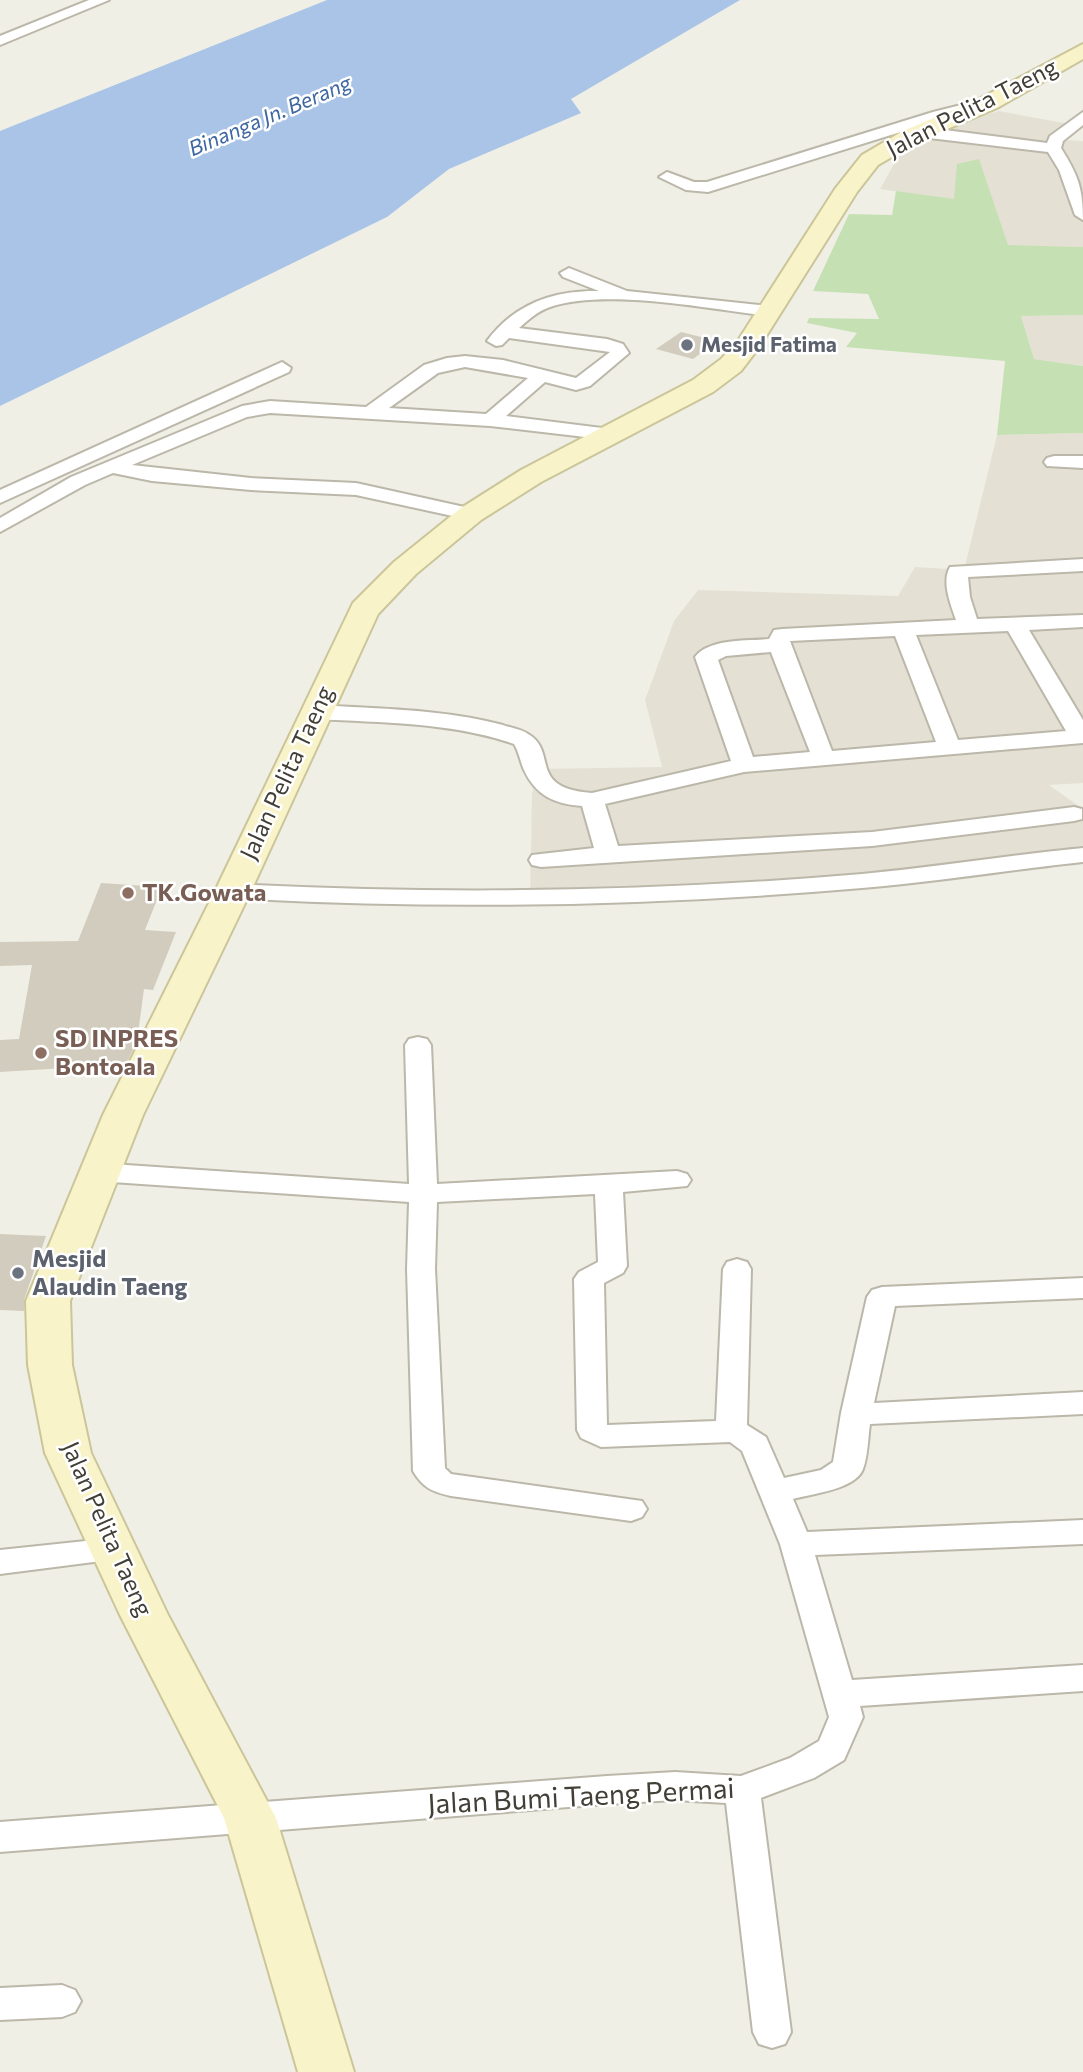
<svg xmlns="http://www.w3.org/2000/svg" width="1083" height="2072" font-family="Commissioner,sans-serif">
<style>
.residential{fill:#e4e1d4}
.green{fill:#c5e0b3}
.water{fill:#a9c4e7}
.building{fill:#d1ccbd}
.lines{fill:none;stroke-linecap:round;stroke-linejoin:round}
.street-casing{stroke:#bbb7a9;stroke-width:4}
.secondary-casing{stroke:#cbc59a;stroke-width:4}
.street{fill:#fff;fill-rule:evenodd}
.secondary{fill:#f8f3c9;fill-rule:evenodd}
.worship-dot{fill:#6b7280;stroke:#fff;stroke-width:2.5}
.education-dot{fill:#8d6e63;stroke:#fff;stroke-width:2.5}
.labels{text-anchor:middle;stroke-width:5;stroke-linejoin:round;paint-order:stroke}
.far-water-label{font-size:21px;font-style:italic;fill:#3d67a1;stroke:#fff}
.far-worship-label{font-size:21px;font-weight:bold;fill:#5b616d;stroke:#fff;text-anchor:start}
.street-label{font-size:24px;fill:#423f36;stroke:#fff}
.education-label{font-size:24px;font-weight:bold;fill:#785e54;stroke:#fff;text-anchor:start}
.worship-label{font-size:24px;font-weight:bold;fill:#5b616d;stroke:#fff;text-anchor:start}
.near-street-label{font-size:28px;fill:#423f36;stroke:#fff}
</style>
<rect width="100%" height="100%" fill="#f0efe6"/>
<g class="residential">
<polygon points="999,111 1064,123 1077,129 1064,140 1083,141 1083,247 1008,246 954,200 880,189 899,155 974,118"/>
<polygon points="1083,315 1083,366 1034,359 1021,316"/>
<polygon points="1083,433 1083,783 1049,785 1083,809 1083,853 929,875 530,900 532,794 539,769 662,767 645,700 674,621 698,590 898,596 915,567 964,570 997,435"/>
</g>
<polygon class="green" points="979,159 1008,245 1083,247 1083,315 1021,316 1034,359 1083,366 1083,433 997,435 1005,361 846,347 857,333 807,323 809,318 879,319 868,294 813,291 849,214 892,215 896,191 954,199 957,164"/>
<polygon class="water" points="327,0 740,0 571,99 581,113 449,169 387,217 0,406 0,131"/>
<g class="building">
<polygon points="681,332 717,341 693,359 656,349"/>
<polygon points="101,883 162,887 145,930 176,932 153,990 144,989 137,1041 127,1062 83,1063 82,1067 0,1072 0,1040 19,1039 32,965 0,966 0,942 78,941"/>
<polygon points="0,1234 46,1236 24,1300 24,1311 0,1310"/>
</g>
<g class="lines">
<g class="street-casing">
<g id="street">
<polygon points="89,0 109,0 0,45 0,36"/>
<polygon points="977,101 985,106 982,109 942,119 708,192 686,190 659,177 667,172 694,182 707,182 933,112"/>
<path d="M 1083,112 L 1083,125 L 1063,141 L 1061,148 C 1078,175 1083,188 1083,220 L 1075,215 L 1059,170 L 1048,152 L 921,137 L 913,132 L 921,127 L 1047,143 L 1050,136 Z"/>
<path d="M 569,268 L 627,291 L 769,306 L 778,311 L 769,316 C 709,309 606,288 550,307 C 538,311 528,320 519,328 L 607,339 L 623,344 L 629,353 L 590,386 L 576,390 L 545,382 L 506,416 L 618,430 L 621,434 L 611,440 L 490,426 L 270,413 L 247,417 L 132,465 L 251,478 L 356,483 L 478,510 L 481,514 L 478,518 L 471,520 L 356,495 L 251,490 L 152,481 L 113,473 L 85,485 L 0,532 L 0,518 L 71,477 L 242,406 L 270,401 L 366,407 L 424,365 L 447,358 L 465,356 L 503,360 L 576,378 L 610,352 L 509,338 L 502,345 L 496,346 L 487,341 C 514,304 554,290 599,291 L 563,277 L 560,273 ZM 465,367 L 528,378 L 486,414 L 389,408 L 438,373 Z"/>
<polygon points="282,362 291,368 289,372 0,503 0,490"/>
<polygon points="1054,456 1083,456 1083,468 1047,466 1044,462 1047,458"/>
<path d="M 1083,559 L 1083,571 L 968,577 L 970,597 L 977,619 L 1083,615 L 1083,627 L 1029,630 L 1083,720 L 1083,743 L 744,772 L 605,804 L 618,846 L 872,832 L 1074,807 L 1082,809 L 1082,819 L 1074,821 L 872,846 L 541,867 L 532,865 L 529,860 L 532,855 L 594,848 L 582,806 C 555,804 536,796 524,770 C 520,761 519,752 514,744 C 452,722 382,723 317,719 L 309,717 L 306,712 L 309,707 L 317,705 C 379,709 443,709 503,725 C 511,728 521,729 528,734 C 559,752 526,788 592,793 L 731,761 L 695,657 C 709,638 748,641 769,639 L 774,630 L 782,629 L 956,620 C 951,605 941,582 950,567 ZM 1008,631 L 1066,731 L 958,740 L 916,635 ZM 895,636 L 936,742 L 832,751 L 790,641 ZM 771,652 L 772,655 L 810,752 L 753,757 L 718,660 L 726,656 Z"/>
<path d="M 1083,848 L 1083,862 C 1009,870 936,882 862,888 C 653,906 443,910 233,898 L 224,896 L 221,891 L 224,886 L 233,884 C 443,895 653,892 862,874 C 936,867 1009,855 1083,848 Z"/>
<path d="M 418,1037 L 427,1039 L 431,1045 L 437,1184 L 677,1171 L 687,1174 L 691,1180 L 687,1186 L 623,1192 L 627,1266 L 623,1273 L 604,1283 L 607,1425 L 716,1421 L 723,1269 L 727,1262 L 737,1259 L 747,1262 L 751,1269 L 747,1425 L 766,1437 L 784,1478 L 821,1470 L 833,1462 L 841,1413 L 867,1297 L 872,1290 L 882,1287 L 1083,1278 L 1083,1298 L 895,1306 L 874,1403 L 1083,1392 L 1083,1414 L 870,1424 C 868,1438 868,1456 863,1469 C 856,1489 812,1494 793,1499 L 807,1532 L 1083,1520 L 1083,1544 L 815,1555 L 852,1680 L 1083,1665 L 1083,1691 L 860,1706 L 863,1717 L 844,1760 L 814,1778 L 761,1798 L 791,2032 L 785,2044 L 772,2048 L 759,2044 L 753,2032 L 726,1803 L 675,1800 L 607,1804 L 0,1852 L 0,1822 L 607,1776 L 675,1772 L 741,1776 L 790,1758 L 819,1741 L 829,1717 L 780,1544 L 742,1451 L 730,1442 L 601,1447 L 581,1438 L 577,1430 L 574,1279 L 579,1272 L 598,1262 L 595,1194 L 437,1202 L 435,1269 L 445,1468 L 451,1474 L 642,1501 L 647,1509 L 642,1517 L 631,1521 L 451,1496 C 433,1492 423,1488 413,1471 L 407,1269 L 409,1202 L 97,1181 L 87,1178 L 83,1172 L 87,1166 L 97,1163 L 409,1184 L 405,1045 L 409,1039 Z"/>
<polygon points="114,1538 125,1542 130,1550 125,1558 0,1574 0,1550"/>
<polygon points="62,1985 75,1990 81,2001 75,2012 62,2017 0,2020 0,1988"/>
</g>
</g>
<g class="secondary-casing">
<polygon id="secondary" points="1083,44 1083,59 997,108 919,141 878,165 857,192 760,346 741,371 713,392 541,482 481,520 416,574 378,614 251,891 143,1115 70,1301 72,1365 91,1453 168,1615 276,1818 354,2072 298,2072 224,1818 120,1615 45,1453 28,1365 26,1301 103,1115 215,891 353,603 394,562 461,508 521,470 693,380 721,359 737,342 835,189 862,155 903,131 981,98"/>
</g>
<use href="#street" class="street"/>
<use href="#secondary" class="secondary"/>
</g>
<g class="worship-dot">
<circle cx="687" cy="345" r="7"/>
<circle cx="18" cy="1273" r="7"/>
</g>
<g class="education-dot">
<circle cx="128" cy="893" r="7"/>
<circle cx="41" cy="1053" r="7"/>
</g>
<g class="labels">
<g class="far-water-label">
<text transform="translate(270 116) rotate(-23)" y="7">Binanga Jn. Berang</text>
</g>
<g class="far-worship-label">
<text x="701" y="352">Mesjid Fatima</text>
</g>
<g class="street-label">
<text transform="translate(972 108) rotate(-27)" y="8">Jalan Pelita Taeng</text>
<text transform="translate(287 773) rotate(-65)" y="8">Jalan Pelita Taeng</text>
<text transform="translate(107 1529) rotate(66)" y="8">Jalan Pelita Taeng</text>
</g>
<g class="education-label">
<text x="142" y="901">TK.Gowata</text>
<text x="55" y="1047">SD INPRES<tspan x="55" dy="28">Bontoala</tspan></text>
</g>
<g class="worship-label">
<text x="32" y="1267">Mesjid<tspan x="32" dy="28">Alaudin Taeng</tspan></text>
</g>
<g class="near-street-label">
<text transform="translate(581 1796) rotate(-3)" y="10">Jalan Bumi Taeng Permai</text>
</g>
</g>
</svg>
